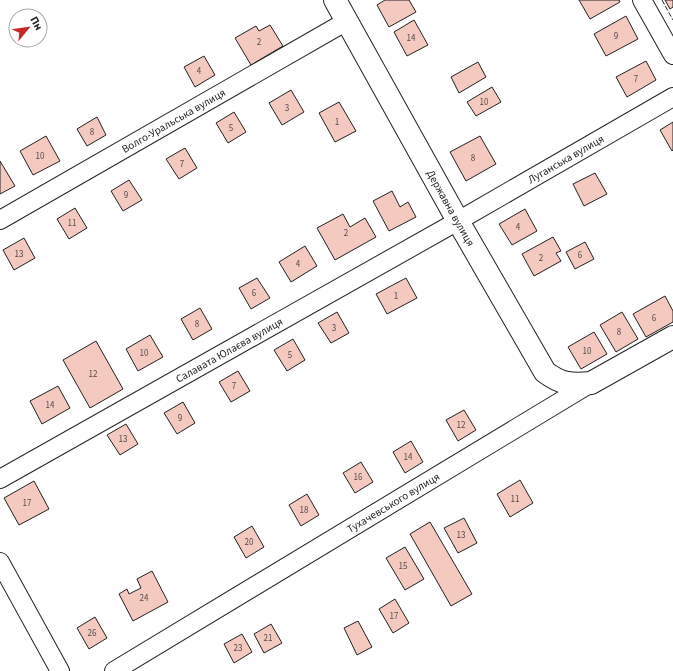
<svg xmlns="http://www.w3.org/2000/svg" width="673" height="671" font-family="'Source Sans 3',sans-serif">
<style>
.building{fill:#f3c9c0;stroke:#222}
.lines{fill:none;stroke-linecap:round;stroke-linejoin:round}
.minor-casing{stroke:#222;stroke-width:20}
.major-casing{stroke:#222;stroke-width:24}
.minor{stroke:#fff;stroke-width:18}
.major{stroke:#fff;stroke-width:22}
.fence{stroke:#222;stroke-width:1;stroke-dasharray:5 2;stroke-linecap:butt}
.labels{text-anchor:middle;stroke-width:3;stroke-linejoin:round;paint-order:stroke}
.number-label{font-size:9px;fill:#564c4a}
.street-label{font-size:11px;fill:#222;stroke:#fff}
</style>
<rect width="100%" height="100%" fill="#fff"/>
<g class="building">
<polygon points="385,0 409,0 416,12 389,27 377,5"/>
<polygon points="579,0 619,0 620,2 590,19"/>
<polygon points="665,0 673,0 673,7 670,9"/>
<polygon points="626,16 638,39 606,56 594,34"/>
<polygon points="414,20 428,45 407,56 394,32"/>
<polygon points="270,25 283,46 251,65 235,38 256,26 259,31"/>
<polygon points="204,56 215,75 195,87 184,67"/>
<polygon points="646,61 656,80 627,97 616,77"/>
<polygon points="478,62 486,77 459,93 451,77"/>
<polygon points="492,87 501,102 476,116 467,102"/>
<polygon points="291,90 304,112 282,125 269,103"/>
<polygon points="339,102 356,131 335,142 319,113"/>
<polygon points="234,112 246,132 228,143 216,123"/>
<polygon points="97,117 106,135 87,146 77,129"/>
<polygon points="673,122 673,150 672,151 660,130"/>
<polygon points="46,136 60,161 33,175 20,151"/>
<polygon points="480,136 496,164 466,181 450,152"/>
<polygon points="185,148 197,168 179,179 166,159"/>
<polygon points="0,161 15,186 0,194"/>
<polygon points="595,173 607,194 584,206 573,184"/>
<polygon points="129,180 142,200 123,211 111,191"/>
<polygon points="392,191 400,207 408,202 416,217 389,231 373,201"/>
<polygon points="75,208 87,228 69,239 57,219"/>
<polygon points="525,209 537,231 512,245 499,224"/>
<polygon points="343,214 350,227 365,218 376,237 335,260 317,228"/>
<polygon points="553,237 561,251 556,253 561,261 534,276 522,254"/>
<polygon points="24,238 35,258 14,270 3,250"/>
<polygon points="585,242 594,259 575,269 566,252"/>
<polygon points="305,246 317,266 291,282 279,262"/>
<polygon points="257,278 270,298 251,309 239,288"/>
<polygon points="406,278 417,298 387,314 376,294"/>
<polygon points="665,296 673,311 673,322 646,337 633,314"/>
<polygon points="200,308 212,329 193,340 181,319"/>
<polygon points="337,312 349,333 331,343 318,323"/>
<polygon points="622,312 638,339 616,352 600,325"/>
<polygon points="594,332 607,354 581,369 568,347"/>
<polygon points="150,335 163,357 138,371 126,349"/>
<polygon points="293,339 305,360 287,371 274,350"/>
<polygon points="96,341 123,389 90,408 63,360"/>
<polygon points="238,371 250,391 231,402 219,382"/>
<polygon points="58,386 70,408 42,424 30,401"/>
<polygon points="183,402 195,423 177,434 164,413"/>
<polygon points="464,410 476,430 458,441 446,420"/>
<polygon points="126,424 138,444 120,455 107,435"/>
<polygon points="411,441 423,462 405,473 393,452"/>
<polygon points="361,462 373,482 355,493 343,473"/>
<polygon points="520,480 533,503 510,517 497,494"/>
<polygon points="34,481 49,509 19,525 4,498"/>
<polygon points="307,494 319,515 301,526 289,505"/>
<polygon points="464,518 477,543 458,553 444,528"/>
<polygon points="430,522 472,594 451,606 410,534"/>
<polygon points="252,526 264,547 246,558 234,537"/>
<polygon points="405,547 424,579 405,590 386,558"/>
<polygon points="152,571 168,602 133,621 119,594 127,589 129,594 141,588 137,579"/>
<polygon points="395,599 409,623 393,633 379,609"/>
<polygon points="95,617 107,638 89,649 77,628"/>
<polygon points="358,621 372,647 357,655 344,628"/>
<polygon points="271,624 282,643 264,653 254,634"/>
<polygon points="242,634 252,652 234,663 224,644"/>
</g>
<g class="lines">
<g class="minor-casing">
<g id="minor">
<polyline points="642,0 673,55"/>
<path id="s1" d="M 0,220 L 347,21"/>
<path id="s2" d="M 0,479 L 458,221 L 673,97"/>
<polyline points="0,562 60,671"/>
<path id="s3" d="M 114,671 L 591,383"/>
</g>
</g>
<g class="major-casing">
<g id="major">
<path id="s4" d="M 335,0 L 458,221 L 545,372 C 561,384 571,385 591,383 L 673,337"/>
</g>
</g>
<use href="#minor" class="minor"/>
<use href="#major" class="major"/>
<polyline class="fence" points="662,0 673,20"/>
</g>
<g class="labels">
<g class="number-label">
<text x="616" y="39">9</text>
<text x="411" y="41">14</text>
<text x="259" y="45">2</text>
<text x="199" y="74">4</text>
<text x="636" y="82">7</text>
<text x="484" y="105">10</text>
<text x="287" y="111">3</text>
<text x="337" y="125">1</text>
<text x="231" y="131">5</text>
<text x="92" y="135">8</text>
<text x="40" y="159">10</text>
<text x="473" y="161">8</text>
<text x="182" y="167">7</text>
<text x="126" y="198">9</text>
<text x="72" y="226">11</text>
<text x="518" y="230">4</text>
<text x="346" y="236">2</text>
<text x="19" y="257">13</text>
<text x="580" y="258">6</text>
<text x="541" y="261">2</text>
<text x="298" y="267">4</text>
<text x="254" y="296">6</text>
<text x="396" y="299">1</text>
<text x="654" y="321">6</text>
<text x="197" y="327">8</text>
<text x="334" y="331">3</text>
<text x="619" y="335">8</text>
<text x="587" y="354">10</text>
<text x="144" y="356">10</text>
<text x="290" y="358">5</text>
<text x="93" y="377">12</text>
<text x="234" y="389">7</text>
<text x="50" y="408">14</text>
<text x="180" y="421">9</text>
<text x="461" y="428">12</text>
<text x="123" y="442">13</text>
<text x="408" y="460">14</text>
<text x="358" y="480">16</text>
<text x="515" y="502">11</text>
<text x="27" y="506">17</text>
<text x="304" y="513">18</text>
<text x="461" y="538">13</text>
<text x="249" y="545">20</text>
<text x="403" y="569">15</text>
<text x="144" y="601">24</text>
<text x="394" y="619">17</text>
<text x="92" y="636">26</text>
<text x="268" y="641">21</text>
<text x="238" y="651">23</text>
</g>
<g class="street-label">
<text dy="4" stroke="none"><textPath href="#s1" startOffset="200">Волго-Уральська вулиця</textPath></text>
<text dy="4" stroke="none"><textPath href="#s2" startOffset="650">Луганська вулиця</textPath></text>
<text dy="4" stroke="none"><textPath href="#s4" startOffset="238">Державна вулиця</textPath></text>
<text dy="4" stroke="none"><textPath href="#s2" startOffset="263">Салавата Юлаєва вулиця</textPath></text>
<text dy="4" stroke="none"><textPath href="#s3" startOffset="326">Тухачевського вулиця</textPath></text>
</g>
</g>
<g transform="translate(28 28) rotate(61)"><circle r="19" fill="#ffffff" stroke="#a7a7a7"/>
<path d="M0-3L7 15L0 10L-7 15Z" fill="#c62828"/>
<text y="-6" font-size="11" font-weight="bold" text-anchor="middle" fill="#222222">Пн</text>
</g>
</svg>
